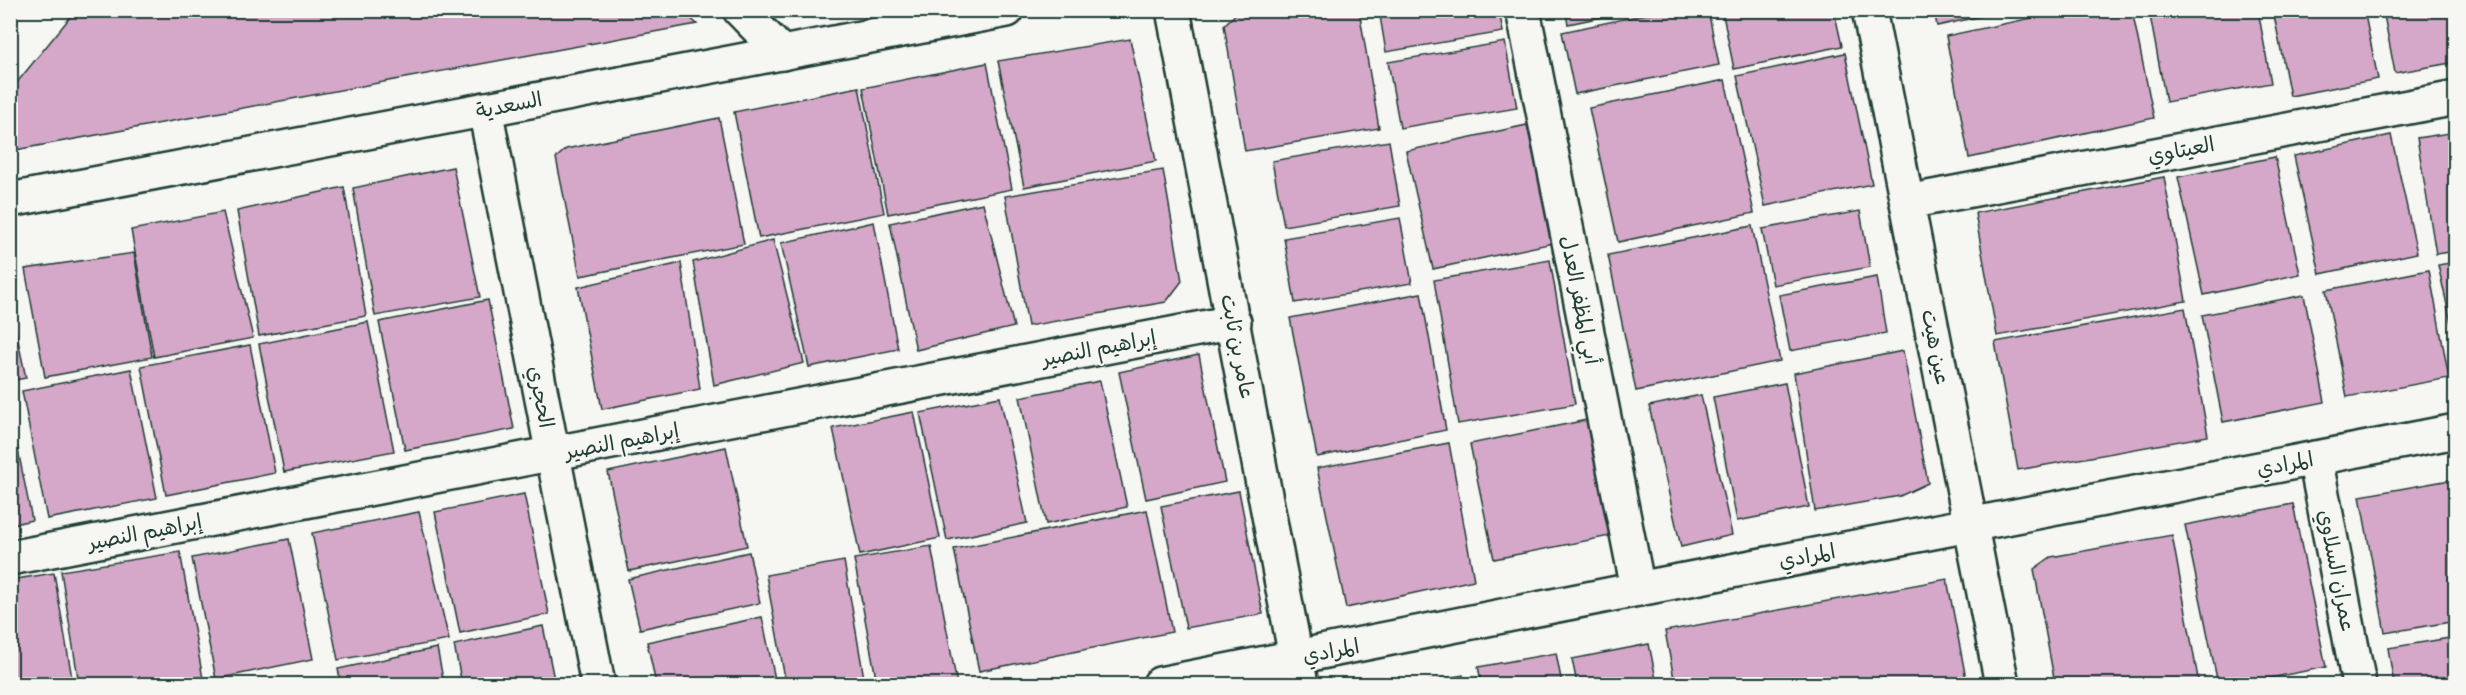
<svg xmlns="http://www.w3.org/2000/svg" width="2466" height="695" font-family="'Gochi Hand','Playpen Sans Arabic',sans-serif">
<style>
.building{fill:#d5a7c8;stroke:#1f3d34;stroke-width:1.5}
.lines{fill:none;stroke-linecap:round;stroke-linejoin:round}
.street-casing{stroke:#1f3d34;stroke-width:38}
.street{stroke:#f6f6f2;stroke-width:33}
.labels{text-anchor:middle;stroke-width:4.5;stroke-linejoin:round;paint-order:stroke}
.street-label{font-size:21px;fill:#1f3d34;stroke:#f6f6f2}
</style>
<rect width="100%" height="100%" fill="#f6f6f2"/>
<filter id="ink" filterUnits="userSpaceOnUse"><feTurbulence type="fractalNoise" baseFrequency=".0167" numOctaves="2"/><feDisplacementMap in="SourceGraphic" scale="12" xChannelSelector="R" yChannelSelector="G"/><feConvolveMatrix kernelMatrix="1 2 1 2 8 2 1 2 1" color-interpolation-filters="sRGB"/></filter>
<g filter="url(#ink)">
<g class="building">
<polygon points="76,10 682,10 697,24 10,151 10,91"/>
<polygon points="1240,10 1359,10 1379,128 1245,151 1224,25"/>
<polygon points="1379,10 1499,10 1503,32 1386,52"/>
<polygon points="1565,10 1636,10 1568,24"/>
<polygon points="1666,10 1708,10 1719,65 1575,94 1562,32"/>
<polygon points="1722,10 1834,10 1842,46 1734,69"/>
<polygon points="1934,10 2009,10 1937,26"/>
<polygon points="2069,10 2132,10 2154,118 1969,158 1946,36"/>
<polygon points="2149,10 2258,10 2271,83 2166,102"/>
<polygon points="2273,10 2364,10 2378,79 2290,96"/>
<polygon points="2383,10 2456,10 2456,62 2395,73"/>
<polygon points="1130,39 1156,161 1024,187 998,61"/>
<polygon points="1505,42 1517,108 1400,128 1388,62"/>
<polygon points="1845,53 1872,184 1765,206 1737,76"/>
<polygon points="987,63 1012,189 888,214 863,88"/>
<polygon points="1725,80 1754,213 1618,242 1589,108"/>
<polygon points="859,87 884,213 759,238 734,112"/>
<polygon points="719,118 744,244 580,276 556,158 566,149"/>
<polygon points="1527,125 1553,243 1433,269 1406,151"/>
<polygon points="2456,132 2456,251 2436,254 2417,138"/>
<polygon points="2391,135 2417,253 2320,274 2294,156"/>
<polygon points="1389,141 1400,206 1284,226 1272,161"/>
<polygon points="2275,157 2300,274 2204,295 2178,177"/>
<polygon points="453,167 480,297 375,316 353,188"/>
<polygon points="1163,170 1182,281 1166,302 1028,326 1005,196"/>
<polygon points="2164,177 2186,301 1997,336 1975,213"/>
<polygon points="344,187 366,316 259,336 237,211"/>
<polygon points="983,203 1014,327 916,350 890,223"/>
<polygon points="1860,211 1870,267 1773,285 1762,229"/>
<polygon points="223,212 253,338 154,357 131,230"/>
<polygon points="1400,218 1412,283 1295,303 1284,238"/>
<polygon points="874,222 898,349 809,367 781,243"/>
<polygon points="1752,226 1780,361 1636,391 1608,255"/>
<polygon points="773,240 804,363 714,385 693,262"/>
<polygon points="134,253 152,357 45,377 25,269"/>
<polygon points="1550,260 1575,404 1458,424 1434,280"/>
<polygon points="2456,262 2456,345 2438,265"/>
<polygon points="681,263 700,389 602,409 578,287"/>
<polygon points="2429,270 2449,378 2347,397 2326,290"/>
<polygon points="1877,277 1886,333 1790,351 1779,295"/>
<polygon points="1421,293 1446,430 1317,457 1290,318"/>
<polygon points="2304,295 2325,402 2223,422 2202,315"/>
<polygon points="488,300 514,429 405,450 379,322"/>
<polygon points="10,303 26,378 10,381"/>
<polygon points="2185,308 2208,436 2018,470 1995,342"/>
<polygon points="368,322 394,451 284,472 259,344"/>
<polygon points="250,345 275,473 166,495 141,366"/>
<polygon points="1903,351 1928,483 1900,496 1815,511 1794,373"/>
<polygon points="1199,355 1225,482 1146,499 1119,372"/>
<polygon points="131,369 157,498 47,519 22,391"/>
<polygon points="1100,381 1127,507 1046,524 1020,397"/>
<polygon points="1785,383 1809,507 1737,521 1713,397"/>
<polygon points="1701,395 1732,535 1681,547 1649,406"/>
<polygon points="1000,397 1027,523 947,540 920,413"/>
<polygon points="10,410 32,520 10,525"/>
<polygon points="914,412 940,538 860,555 833,428"/>
<polygon points="1587,420 1610,536 1494,559 1470,444"/>
<polygon points="1449,443 1474,580 1346,608 1317,468"/>
<polygon points="726,447 747,546 629,571 608,472"/>
<polygon points="2456,479 2456,621 2385,633 2360,496"/>
<polygon points="1239,491 1263,614 1186,628 1161,506"/>
<polygon points="524,494 549,614 460,633 435,512"/>
<polygon points="2293,504 2326,667 2240,684 2218,684 2185,525"/>
<polygon points="1147,510 1172,632 979,671 954,549"/>
<polygon points="419,512 449,640 338,660 312,533"/>
<polygon points="2172,535 2199,684 2055,684 2034,569 2051,557"/>
<polygon points="289,539 313,659 216,679 192,558"/>
<polygon points="931,546 957,684 877,684 854,559"/>
<polygon points="180,552 204,684 79,684 61,571"/>
<polygon points="749,552 760,603 640,629 628,579"/>
<polygon points="844,561 865,684 786,684 766,575"/>
<polygon points="54,573 73,684 10,684 10,580"/>
<polygon points="1947,579 1967,684 1675,684 1665,631"/>
<polygon points="762,617 776,684 656,684 647,642"/>
<polygon points="543,626 555,684 462,684 454,645"/>
<polygon points="2456,637 2456,684 2394,684 2388,648"/>
<polygon points="1649,644 1657,684 1577,684 1572,659"/>
<polygon points="437,648 444,684 341,684 338,669"/>
<polygon points="1556,653 1562,684 1482,684 1478,667"/>
<polygon points="1463,675 1465,684 1415,684"/>
</g>
<g class="lines">
<g class="street-casing">
<g id="street">
<polyline points="740,10 782,53"/>
<polyline points="1173,10 1301,684"/>
<polyline points="1523,10 1638,589"/>
<polyline points="1869,10 2002,684"/>
<polyline points="485,109 598,684"/>
<polyline points="10,200 1007,10"/>
<polyline points="1907,202 2456,98"/>
<polyline points="2315,458 2359,684"/>
<polyline points="10,558 1234,322"/>
<polyline points="1160,684 1638,589 2456,431"/>
</g>
</g>
<use href="#street" class="street"/>
</g>
</g>
<g class="labels">
<g class="street-label">
<text transform="translate(509 105) rotate(-11)" y="7">السعدية</text>
<text transform="translate(2181 150) rotate(-11)" y="7">العيتاوي</text>
<text transform="translate(1580 300) rotate(79)" y="7">أبي المظفر العدل</text>
<text transform="translate(1238 347) rotate(79)" y="7">عامر بن ثابت</text>
<text transform="translate(1936 347) rotate(79)" y="7">عين هيت</text>
<text transform="translate(1099 348) rotate(-11)" y="7">إبراهيم النصير</text>
<text transform="translate(541 397) rotate(79)" y="7">الحجري</text>
<text transform="translate(622 441) rotate(-11)" y="7">إبراهيم النصير</text>
<text transform="translate(2285 464) rotate(-11)" y="7">المرادي</text>
<text transform="translate(145 532) rotate(-11)" y="7">إبراهيم النصير</text>
<text transform="translate(1807 556) rotate(-11)" y="7">المرادي</text>
<text transform="translate(2337 571) rotate(79)" y="7">عمران السلاوي</text>
<text transform="translate(1331 651) rotate(-11)" y="7">المرادي</text>
</g>
</g>
<rect width="2466" height="695" fill="none" stroke="#f6f6f2" stroke-width="36"/>
<rect x="18" y="18" width="2430" height="659" fill="none" stroke="#1f3d34" stroke-width="2" filter="url(#ink)"/>
</svg>
